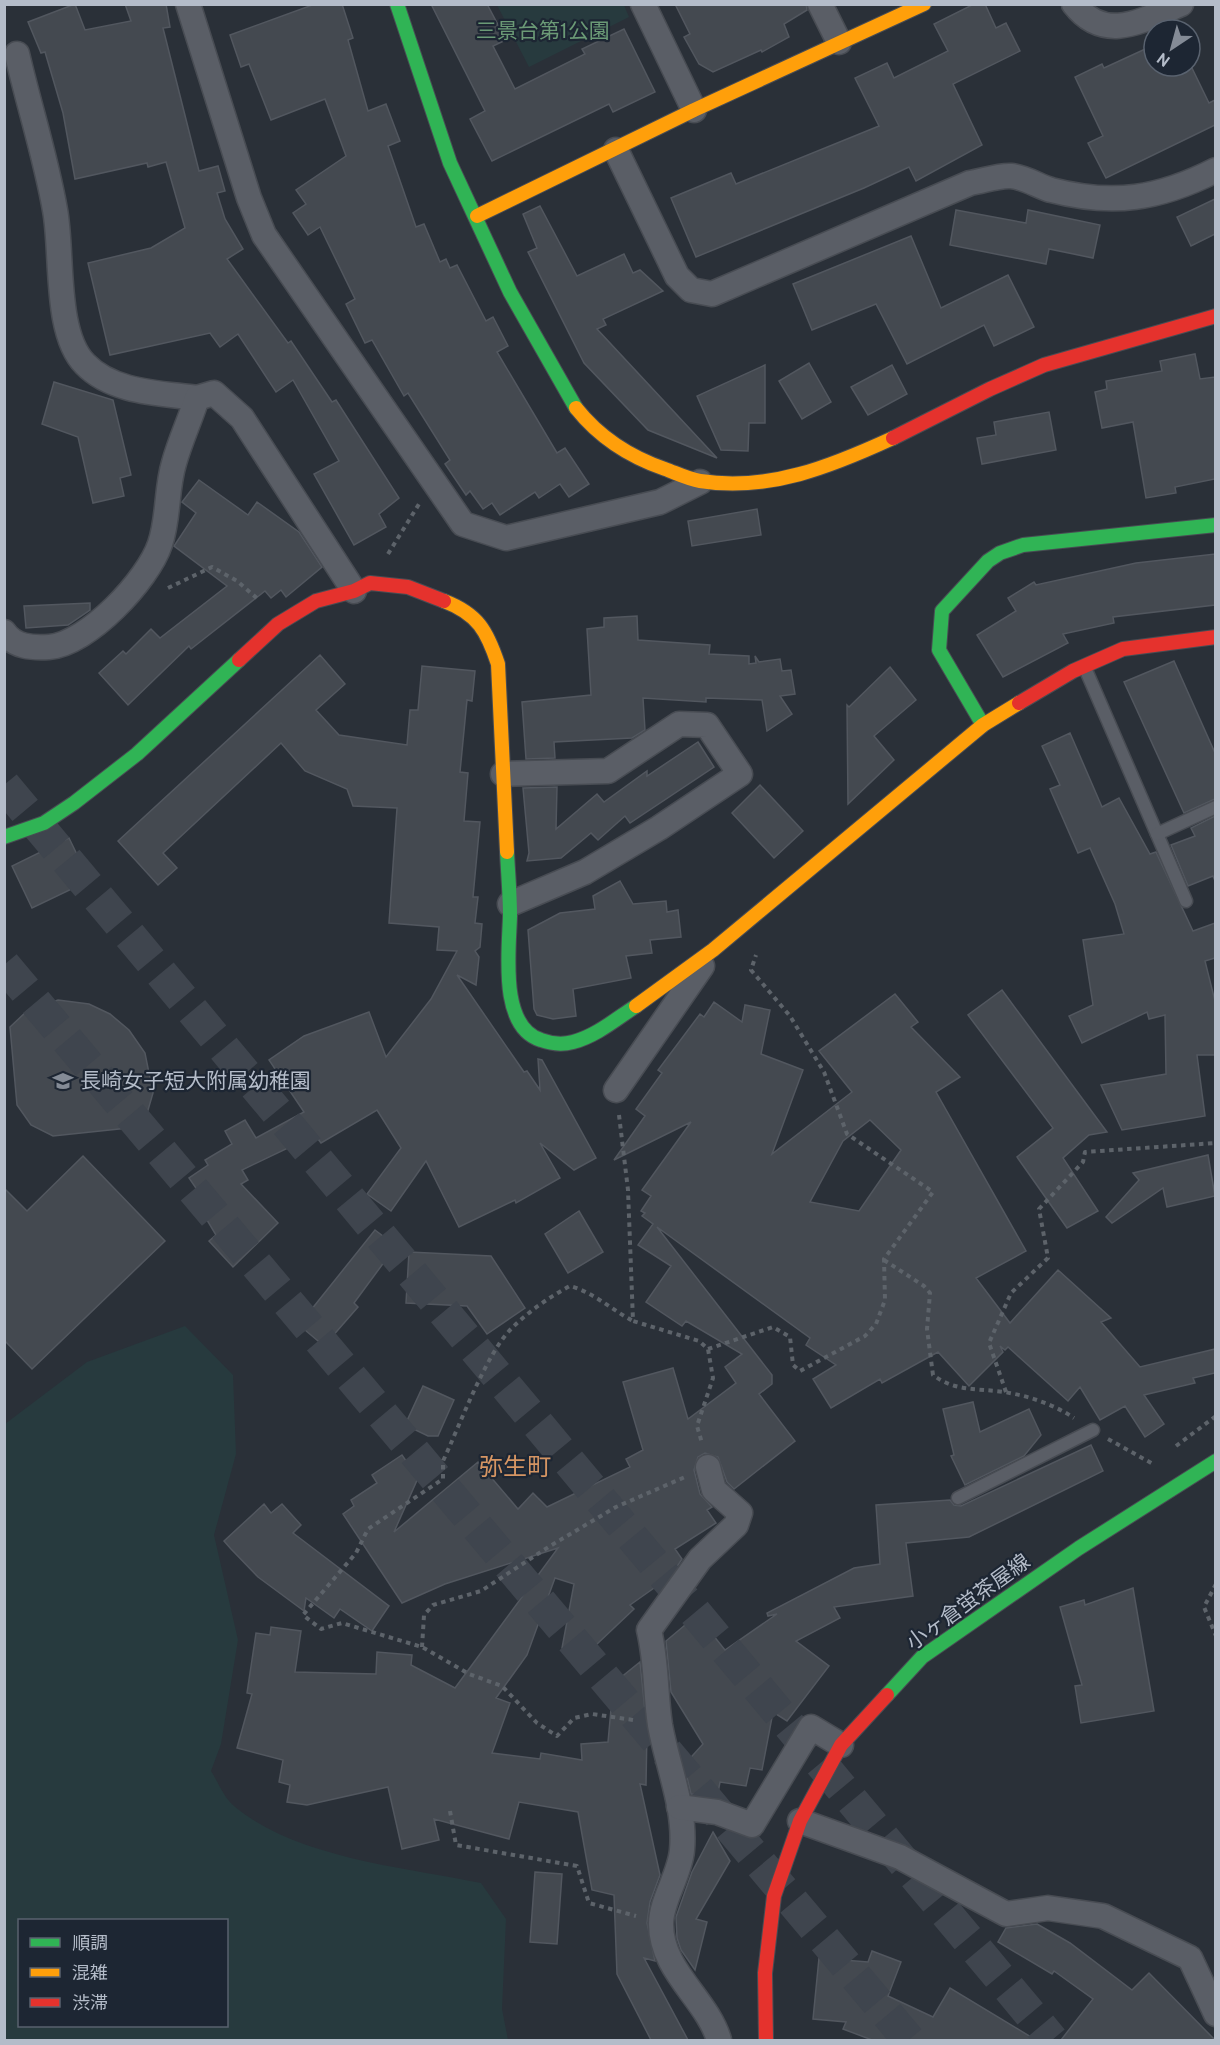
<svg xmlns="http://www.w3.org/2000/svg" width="1220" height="2045" font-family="Overpass,'Noto Sans JP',sans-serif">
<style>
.green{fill:#273a3e;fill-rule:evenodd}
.building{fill:#444950;stroke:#52575f;stroke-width:1.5;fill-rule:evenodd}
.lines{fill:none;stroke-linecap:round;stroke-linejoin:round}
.highway-tunnel{stroke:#3f454e;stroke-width:33;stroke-dasharray:33 16;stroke-linecap:butt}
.lane-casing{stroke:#484c53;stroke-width:15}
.street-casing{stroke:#484c53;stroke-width:27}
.fast-casing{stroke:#484c53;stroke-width:16}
.slow-casing{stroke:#484c53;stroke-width:16}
.jam-casing{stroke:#484c53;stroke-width:16}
.path{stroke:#5d636a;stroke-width:4;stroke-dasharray:4.5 4.5;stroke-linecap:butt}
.lane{stroke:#5a5e66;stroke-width:12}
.street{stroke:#5a5e66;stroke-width:24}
.fast{stroke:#30b455;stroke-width:14}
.slow{stroke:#ff9f0a;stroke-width:14}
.jam{stroke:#e5322d;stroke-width:14}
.labels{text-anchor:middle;stroke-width:4.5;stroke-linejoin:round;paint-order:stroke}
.park-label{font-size:21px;fill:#6b9a76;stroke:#1d2633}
.poi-label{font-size:21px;fill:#b4bcc9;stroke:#1d2633;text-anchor:start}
.street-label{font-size:21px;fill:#b4bcc9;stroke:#1d2633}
.quarter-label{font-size:24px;fill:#d59563;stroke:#1d2633}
</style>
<rect width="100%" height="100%" fill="#2a3038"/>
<g class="green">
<polygon points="497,5 624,5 629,17 529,67"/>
<path d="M 185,1326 L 233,1375 L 236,1454 L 214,1535 L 238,1640 L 221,1744 L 211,1771 C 218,1782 224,1798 234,1806 C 296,1858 403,1867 481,1883 L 506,1919 L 502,2009 L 508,2040 L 5,2040 L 5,1424 L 87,1362 ZM 20,1920 L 226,1920 L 226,2026 L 20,2026 Z"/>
</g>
<g class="building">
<polygon points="75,4 85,30 131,21 125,4 166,4 170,27 163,28 199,171 218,166 225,191 217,193 225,219 243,249 227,259 288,343 291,341 332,402 336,400 399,498 379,514 386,527 354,545 314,474 339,461 293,380 276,392 238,334 220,347 210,333 110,355 88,263 151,248 185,228 166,162 148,167 147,163 75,179 63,113 45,52 41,53 28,22"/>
<polygon points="315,4 342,4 353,38 348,40 368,111 386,104 400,141 388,146 416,227 424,224 440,262 446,259 450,268 457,265 486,321 493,317 508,346 497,352 557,453 565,448 589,484 569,497 560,484 539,498 535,492 500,515 492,503 483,509 470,491 466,495 445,464 450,460 408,393 404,396 372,340 365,343 346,304 355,299 320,227 308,235 293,213 306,204 296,190 346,156 325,99 271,120 249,64 241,67 230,35"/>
<polygon points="431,4 487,4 506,40 493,46 515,89 585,54 582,49 624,29 655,92 613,112 609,104 492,161 470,119 485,111"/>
<polygon points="675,4 806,4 807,10 784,24 789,37 762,52 761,50 713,72 699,64 684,37 690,34"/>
<polygon points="974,4 985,4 996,28 1006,23 1020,51 953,84 982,145 916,181 909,167 864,188 696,257 671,198 731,173 736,184 879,126 855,78 887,63 894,78 948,51 934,24"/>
<polygon points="1154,45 1154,66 1190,64 1209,103 1215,100 1215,125 1106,178 1088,143 1103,136 1075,77 1102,64 1104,68"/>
<polygon points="1215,199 1215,234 1191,246 1177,217"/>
<polygon points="540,206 577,276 624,254 633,273 640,270 663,291 603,319 606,325 597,329 717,458 648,430 584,363 528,252 537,248 523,214"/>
<polygon points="956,210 1026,223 1028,210 1100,225 1093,258 1049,249 1046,264 950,245"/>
<polygon points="911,236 941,308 1008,275 1034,327 994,346 984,325 907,364 876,304 812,330 793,284"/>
<polygon points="1195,354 1200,379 1215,377 1215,479 1175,487 1176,493 1146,498 1133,422 1102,428 1095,392 1107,389 1106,381 1162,371 1160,361"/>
<polygon points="809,363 831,402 802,419 779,381"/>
<polygon points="765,365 765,423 749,423 748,451 721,450 697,396"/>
<polygon points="892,365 907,394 868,415 851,387"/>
<polygon points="54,382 113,400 131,475 120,478 124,496 93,503 78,437 42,424"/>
<polygon points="1049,412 1056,450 982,464 977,438 996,435 994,422"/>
<polygon points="199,480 248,515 257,502 299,532 322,567 286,597 281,590 271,598 265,591 191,649 189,646 128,705 99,673 123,651 126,654 151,629 160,638 227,586 174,546 196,513 182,502"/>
<polygon points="757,509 761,535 692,546 688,521"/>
<polygon points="1215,554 1215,605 1113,617 1114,623 1063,634 1068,643 1003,677 977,635 1016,611 1008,598 1034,582 1036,585 1136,563"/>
<polygon points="90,603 90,610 68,625 26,628 24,606"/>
<polygon points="637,616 638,640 710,645 709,654 749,656 749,664 756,663 755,656 759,662 780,659 782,671 791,670 795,694 780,696 792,714 767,731 762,700 706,698 706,702 643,698 645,730 632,738 554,742 555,758 526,759 522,702 591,695 587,629 604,627 604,618"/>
<polygon points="320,655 345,684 316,710 339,735 407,745 410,710 418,710 422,666 475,671 472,701 467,700 460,772 468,773 464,821 480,822 473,897 478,897 475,923 482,924 480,947 475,951 479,957 476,985 457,975 524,1072 527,1071 540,1090 538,1059 542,1060 596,1158 574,1170 540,1143 560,1178 516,1203 515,1200 459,1227 426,1161 391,1211 367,1194 401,1148 377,1110 321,1143 315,1135 242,1170 248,1180 241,1184 278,1223 233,1267 209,1241 216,1235 192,1195 198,1191 189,1178 208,1165 205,1160 232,1144 225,1131 245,1120 256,1138 304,1112 269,1060 304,1036 369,1012 386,1057 431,999 457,951 437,950 439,927 389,923 397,808 353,806 347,789 305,771 281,743 163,853 177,868 158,885 118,841"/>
<polygon points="1174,661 1215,753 1215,799 1184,813 1124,682"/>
<polygon points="890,667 916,700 874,736 894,760 848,804 847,705 849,707"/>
<polygon points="1070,733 1102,807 1119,798 1150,854 1156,852 1193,931 1215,923 1215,958 1205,961 1215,1001 1215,1055 1197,1055 1205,1116 1122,1130 1101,1085 1166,1074 1165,1015 1149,1019 1147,1012 1082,1043 1069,1016 1093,1005 1083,940 1124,934 1115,904 1090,848 1078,853 1050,789 1060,785 1042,746"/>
<polygon points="698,742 714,767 630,823 625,816 598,840 591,833 561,858 527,861 529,853 523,788 557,787 556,829 597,794 604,802 647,771 647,776"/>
<polygon points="760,785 803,831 774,858 732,813"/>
<polygon points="1215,816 1215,881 1213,876 1188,886 1171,845 1195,836 1191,828"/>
<polygon points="69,838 84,869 72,875 78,886 32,908 12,866"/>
<polygon points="620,881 633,904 666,901 667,912 678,910 681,937 650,940 652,953 626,956 631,978 573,989 576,1016 553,1019 537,1015 534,1009 528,930 560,913 595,909 593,896"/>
<polygon points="1002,990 1107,1132 1089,1135 1063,1158 1098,1211 1067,1228 1017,1157 1053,1128 968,1015"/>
<path d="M 895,994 L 918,1022 L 911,1027 L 960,1077 L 936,1092 L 1026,1251 L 976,1278 L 1010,1323 L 1058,1270 L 1111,1318 L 1101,1322 L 1140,1367 L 1215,1349 L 1215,1373 L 1193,1378 L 1195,1383 L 1144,1395 L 1164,1424 L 1145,1437 L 1125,1406 L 1100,1420 L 1080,1387 L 1068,1401 L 1008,1347 L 1005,1350 L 1000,1346 L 1003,1352 L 969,1386 L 938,1352 L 882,1383 L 880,1379 L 831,1408 L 813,1379 L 836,1365 L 806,1345 L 810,1338 L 657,1227 L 772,1375 L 772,1384 L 759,1394 L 795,1441 L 734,1489 L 727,1482 L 718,1457 L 705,1453 L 698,1457 L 694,1470 L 700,1494 L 712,1507 L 707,1510 L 716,1523 L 675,1549 L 682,1559 L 671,1576 L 630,1605 L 634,1609 L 577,1663 L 562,1648 L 574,1584 L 555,1578 L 527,1655 L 496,1698 L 510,1703 L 492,1753 L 540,1759 L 541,1753 L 582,1760 L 581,1744 L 608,1742 L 612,1698 L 604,1691 L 640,1662 L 647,1731 L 646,1785 L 640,1784 L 660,1875 L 650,1902 L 647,1923 L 655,1961 L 644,1958 L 688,2040 L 651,2040 L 617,1974 L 614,1895 L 592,1890 L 578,1812 L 519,1802 L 509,1839 L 434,1819 L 439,1840 L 402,1849 L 388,1787 L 307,1805 L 287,1802 L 290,1785 L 279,1782 L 283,1760 L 237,1748 L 252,1694 L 247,1693 L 256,1633 L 270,1635 L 271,1627 L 301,1631 L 295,1672 L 376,1674 L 377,1652 L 412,1655 L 411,1665 L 455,1688 L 558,1548 L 445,1584 L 402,1603 L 343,1514 L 354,1506 L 351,1500 L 377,1483 L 372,1475 L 402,1455 L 418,1478 L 394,1532 L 478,1462 L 518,1509 L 533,1493 L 547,1507 L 630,1467 L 626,1459 L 643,1450 L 623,1382 L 673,1368 L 688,1419 L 736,1383 L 725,1367 L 742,1354 L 686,1321 L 682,1326 L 646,1302 L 671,1266 L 638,1245 L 653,1224 L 642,1216 L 645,1213 L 641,1211 L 651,1196 L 642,1190 L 691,1122 L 614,1160 L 645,1116 L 636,1109 L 662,1073 L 658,1070 L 700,1014 L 704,1017 L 714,1002 L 742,1022 L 745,1005 L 770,1010 L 761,1054 L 803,1070 L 772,1154 L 852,1092 L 819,1051 ZM 870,1120 L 901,1150 L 859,1211 L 810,1202 L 843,1141 Z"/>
<polygon points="58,1000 89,1004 110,1014 129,1030 145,1053 153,1093 146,1117 138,1127 53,1136 31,1125 17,1105 10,1027 27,1011"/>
<polygon points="1208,1155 1215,1196 1167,1207 1163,1188 1112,1223 1106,1217 1139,1180 1133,1173"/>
<polygon points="83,1156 165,1241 32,1369 4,1340 4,1188 27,1211"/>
<polygon points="579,1211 603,1252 568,1273 545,1234"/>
<polygon points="375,1230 396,1246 354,1303 358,1307 324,1346 299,1325"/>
<polygon points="409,1252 491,1256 525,1308 487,1334 467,1306 406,1303"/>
<polygon points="423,1386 454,1400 438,1436 428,1436 405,1425"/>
<polygon points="973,1402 980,1432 1029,1409 1041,1435 1024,1456 965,1485 951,1456 954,1455 943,1409"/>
<polygon points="1091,1445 1103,1471 969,1537 906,1543 913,1596 834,1607 840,1618 796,1641 829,1666 787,1721 773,1712 762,1770 750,1768 746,1786 720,1782 717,1798 691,1794 684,1765 703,1744 671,1692 666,1641 697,1615 725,1650 777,1614 768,1616 767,1613 854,1568 880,1564 876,1505 950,1500 954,1505 961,1506"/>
<polygon points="264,1504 271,1513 282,1504 301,1525 293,1533 389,1606 372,1631 340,1609 334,1618 306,1598 304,1611 258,1577 231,1549 224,1541"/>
<polygon points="1133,1588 1154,1711 1081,1723 1075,1686 1082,1685 1060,1607 1084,1600 1085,1605"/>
<polygon points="713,1832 730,1861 696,1919 707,1922 695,1970 681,1950 677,1938 676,1917 692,1872"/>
<polygon points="535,1872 562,1874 557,1944 530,1942"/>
<polygon points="1037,1924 1070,1943 1132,1990 1149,1973 1215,2040 1061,2040 1093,1999 1054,1971 1052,1974 998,1942 1006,1928"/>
<polygon points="872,1951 901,1962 888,1996 933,2017 950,1988 1036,2040 872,2040 843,2029 846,2022 813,2019 819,1958 868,1962"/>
</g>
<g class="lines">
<g class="highway-tunnel">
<polyline points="4,785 1052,2040"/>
<polyline points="4,965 909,2040"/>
</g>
<g class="lane-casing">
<g id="lane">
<polyline points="1085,668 1186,901"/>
<polyline points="1157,834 1216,807"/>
<polyline points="958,1498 1093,1430"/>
</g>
</g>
<g class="street-casing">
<g id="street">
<polyline points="188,4 249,198 264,235 463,524 506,538 660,502 700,482"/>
<polyline points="643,4 694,110"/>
<polyline points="820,4 839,42"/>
<path d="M 1074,4 C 1105,44 1143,20 1181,4"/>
<path d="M 17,54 C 29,106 46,158 55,210 C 63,252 54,333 85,364 C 113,393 160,393 197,398"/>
<path d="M 616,150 L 677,276 L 691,290 L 712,294 L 970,183 C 983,181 999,175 1011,176 C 1024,177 1038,186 1051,190 C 1113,206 1159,199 1216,170"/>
<path d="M 4,632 C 14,647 32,648 49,647 C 88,644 148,580 160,544 C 169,518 166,489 174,463 C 180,441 190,420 197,398 L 214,393 L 242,418 L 354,591"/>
<polyline points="503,774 608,771 679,724 707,725 740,774 659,828 585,872 510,904"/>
<polyline points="616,1090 702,966"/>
<path d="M 708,1467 L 714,1490 L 740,1513 L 736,1525 L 700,1559 L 649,1630 C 657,1664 655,1692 660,1725 C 667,1765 686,1808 682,1850 C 680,1875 661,1900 661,1924 C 661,1971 707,1999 719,2040"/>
<polyline points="679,1807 717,1812 752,1825 811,1727 841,1745"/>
<polyline points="800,1821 900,1857 1006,1914 1048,1908 1103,1916 1190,1958 1216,2014"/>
</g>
</g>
<g class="fast-casing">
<g id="fast">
<polyline points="397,4 450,163 510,292 576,408"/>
<polyline points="983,725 939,650 942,611 988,561 1000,553 1023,545 1216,525"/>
<polyline points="4,837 44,823 74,803 137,754 239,660"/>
<path d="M 507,852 C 508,873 510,895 510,916 C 509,951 499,1027 541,1040 C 552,1044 562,1045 573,1042 C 596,1036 616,1019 636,1006"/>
<polyline points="887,1695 922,1657 1079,1548 1216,1461"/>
</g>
</g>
<g class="slow-casing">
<g id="slow">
<polyline points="477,216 694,110 924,4"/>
<path d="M 576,408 C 599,437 630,457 665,469 C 676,473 688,479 700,481 C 769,492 832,466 893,438"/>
<path d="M 444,601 C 478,614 487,631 498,664 L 507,852"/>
<polyline points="636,1006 713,950 983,725 1019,703"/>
</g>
</g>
<g class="jam-casing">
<g id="jam">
<polyline points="893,438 990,389 1044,365 1216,316"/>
<polyline points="239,660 278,624 316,601 354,591 370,583 408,587 444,601"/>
<polyline points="1019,703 1073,671 1123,649 1216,637"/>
<polyline points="766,2040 765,1973 774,1896 800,1821 841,1745 887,1695"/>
</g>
</g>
<g class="path">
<polyline points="388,554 419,504"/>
<polyline points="168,588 212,567 237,581 259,600"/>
<polyline points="619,1115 628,1190 633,1321 699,1341 708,1349 713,1378 697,1426 702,1443"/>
<path d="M 884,1260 L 924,1286 L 930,1293 L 927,1329 L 933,1375 C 956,1392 977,1388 1004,1392 C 1029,1396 1053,1404 1074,1418"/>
<polyline points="708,1349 773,1327 790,1337 793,1365 800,1371 865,1336 876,1324 885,1300 884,1259 933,1192 847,1134 824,1072 790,1016 751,970 756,955"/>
<polyline points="1006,1392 989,1343 1011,1293 1048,1258 1039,1209 1083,1162 1085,1152 1216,1143"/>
<polyline points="1108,1439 1153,1464"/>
<polyline points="1176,1446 1216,1416"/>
<polyline points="1216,1584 1204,1607 1216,1636"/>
<polyline points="422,1647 424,1615 433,1605 481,1591 550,1546 616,1507 685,1477"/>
<path d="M 633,1720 L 592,1714 L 574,1718 L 557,1736 L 537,1723 L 502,1686 L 469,1674 L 422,1647 L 342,1623 L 321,1629 L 303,1615 L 356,1553 L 368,1529 L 443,1479 L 443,1461 C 459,1427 486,1354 511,1329 C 528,1312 549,1297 570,1286 C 593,1292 612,1310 633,1321"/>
<polyline points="450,1811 456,1845 577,1866 589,1903 636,1916"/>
</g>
<use href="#lane" class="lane"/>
<use href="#street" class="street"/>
<use href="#fast" class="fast"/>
<use href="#slow" class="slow"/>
<use href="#jam" class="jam"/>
</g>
<defs>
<g id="school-bare" transform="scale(1.62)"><path d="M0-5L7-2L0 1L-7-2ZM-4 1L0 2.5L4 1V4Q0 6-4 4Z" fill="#848b96" stroke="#1d2633" stroke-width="2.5" paint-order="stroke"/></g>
</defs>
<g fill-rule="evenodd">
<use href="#school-bare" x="63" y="1081"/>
</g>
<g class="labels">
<g class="park-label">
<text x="543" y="38">三景台第1公園</text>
</g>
<g class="poi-label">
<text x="80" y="1088">長崎女子短大附属幼稚園</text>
</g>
<g class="street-label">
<text transform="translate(968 1602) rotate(-36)" y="7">小ヶ倉蛍茶屋線</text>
</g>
<g class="quarter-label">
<text x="515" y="1475">弥生町</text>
</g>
</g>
<rect width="1220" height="2045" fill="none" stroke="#b4bcc9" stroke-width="12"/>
<rect x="18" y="1919" width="210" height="108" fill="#1d2633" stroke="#59626f" stroke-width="1.5"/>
<rect x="30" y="1938" width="30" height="9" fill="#30b455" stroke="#59626f" stroke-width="1.5"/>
<text x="72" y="1949" font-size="18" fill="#b4bcc9">順調</text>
<rect x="30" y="1968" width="30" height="9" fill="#ff9f0a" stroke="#59626f" stroke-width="1.5"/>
<text x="72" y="1979" font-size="18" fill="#b4bcc9">混雑</text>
<rect x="30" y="1998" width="30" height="9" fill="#e5322d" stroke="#59626f" stroke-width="1.5"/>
<text x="72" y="2009" font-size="18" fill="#b4bcc9">渋滞</text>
<g transform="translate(1172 48) rotate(216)"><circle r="28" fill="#1d2633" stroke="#59626f" stroke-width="1.5"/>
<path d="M0-4.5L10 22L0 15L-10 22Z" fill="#848b96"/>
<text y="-9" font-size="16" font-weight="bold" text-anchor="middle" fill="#b4bcc9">N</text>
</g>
</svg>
